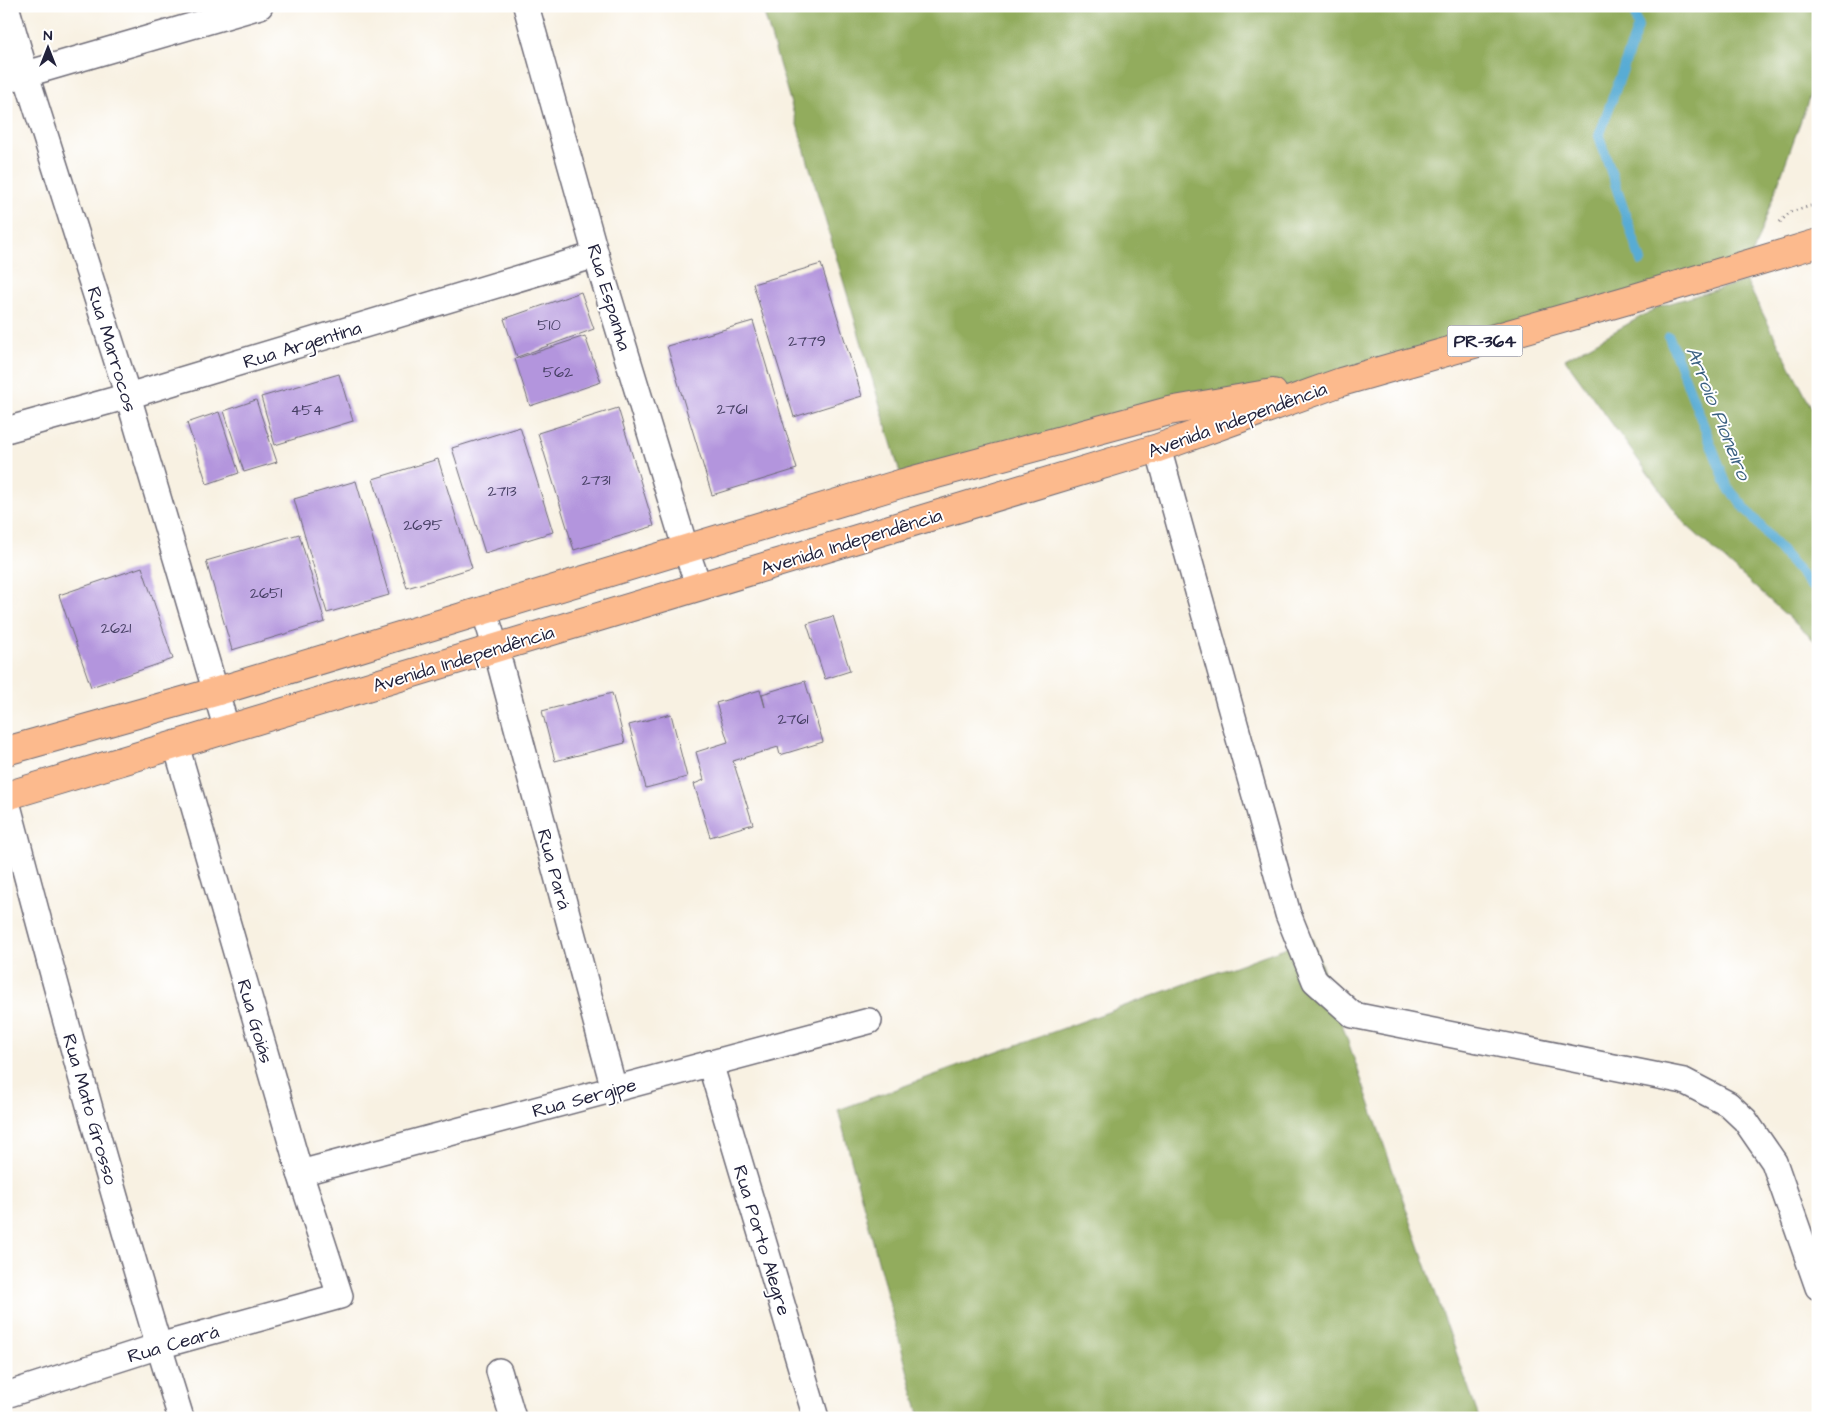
<svg xmlns="http://www.w3.org/2000/svg" width="1824" height="1424" font-family="'Architects Daughter',sans-serif">
<style>
.forest{fill:#92ac5d;stroke:#5a674c}
.lines{fill:none;stroke-linecap:round;stroke-linejoin:round}
.stream{stroke:#58acd4;stroke-width:10}
.building{fill:#b395dd}
.minor-casing{stroke:#6d6a75;stroke-width:28}
.primary-casing{stroke:#6d6a75;stroke-width:30}
.path{stroke:#6d6a75;stroke-width:3;stroke-dasharray:1 4;stroke-linecap:butt}
.minor{stroke:#fff;stroke-width:25}
.primary{stroke:#fcba8d;stroke-width:28}
.labels{text-anchor:middle;stroke-width:4;stroke-linejoin:round;paint-order:stroke}
.number-label{font-size:16px;fill:#463f64}
.shield{fill:#fff;stroke:#646476;stroke-width:1}
.shield-label{font-size:18px;font-weight:bold;fill:#22223b}
.street-label{font-size:19px;fill:#22223b;stroke:#fff}
.water-label{font-size:20px;font-style:italic;fill:#3a6080;stroke:#fff}
</style>
<rect width="100%" height="100%" fill="#fff"/>
<filter id="ink" filterUnits="userSpaceOnUse"><feTurbulence type="fractalNoise" baseFrequency=".02" numOctaves="2"/><feDisplacementMap in="SourceGraphic" scale="10" xChannelSelector="R" yChannelSelector="G"/><feConvolveMatrix kernelMatrix="1 2 1 2 8 2 1 2 1" color-interpolation-filters="sRGB"/></filter>
<filter id="wash" filterUnits="userSpaceOnUse"><feTurbulence type="fractalNoise" baseFrequency=".0096" numOctaves="4" result="noise"/><feDisplacementMap in="SourceGraphic" scale="20" xChannelSelector="R" yChannelSelector="G"/><feGaussianBlur stdDeviation="1.12" result="paint"/><feColorMatrix in="noise" values="0 0 0 0 0 0 0 0 0 0 0 0 0 0 0 0 0 1.4 0 .05"/><feComposite in="paint" operator="in"/></filter>
<g filter="url(#wash)">
<rect width="100%" height="100%" fill="#f8f1e2"/>
<g class="forest">
<polygon points="762,6 1818,6 1818,73 1749,264 1341,382 903,483"/>
<polygon points="1746,281 1818,420 1818,538 1809,547 1818,549 1818,644 1684,523 1565,359 1660,306"/>
<polygon points="1312,938 1479,1418 920,1418 838,1110"/>
</g>
<g class="lines">
<g class="stream">
<polyline points="1633,6 1638,27 1599,136 1641,261"/>
<polyline points="1669,337 1728,488 1811,586 1818,589"/>
</g>
</g>
<g id="blocks">
<g class="building">
<polygon points="821,264 862,396 794,417 753,284"/>
<polygon points="581,292 594,329 517,357 504,319"/>
<polygon points="753,321 797,469 712,495 667,346"/>
<polygon points="585,336 601,382 530,406 515,359"/>
<polygon points="339,374 353,421 275,445 261,397"/>
<polygon points="256,400 277,462 244,472 224,411"/>
<polygon points="618,408 654,526 574,550 538,433"/>
<polygon points="219,412 239,473 207,484 187,423"/>
<polygon points="520,427 553,532 485,553 452,448"/>
<polygon points="438,459 472,568 407,588 373,479"/>
<polygon points="356,481 389,595 327,613 294,499"/>
<polygon points="299,534 325,622 232,650 206,561"/>
<polygon points="142,567 173,659 91,687 59,595"/>
<polygon points="833,616 850,671 825,679 807,624"/>
<polygon points="805,681 823,742 780,755 778,747 733,761 753,824 710,837 694,784 704,780 696,752 728,742 716,703 760,690 765,707 762,694"/>
<polygon points="612,693 625,743 555,761 542,711"/>
<polygon points="671,714 687,777 646,788 629,725"/>
</g>
</g>
</g>
<g filter="url(#ink)">
<use href="#blocks" fill-opacity="0" stroke="#6d6a75" stroke-width="1"/>
<g class="lines">
<g class="minor-casing">
<g id="minor">
<polyline points="6,6 26,75 128,396 227,730"/>
<polyline points="526,6 596,255 686,550 699,587"/>
<polyline points="6,80 260,6"/>
<polyline points="6,430 128,396 596,255"/>
<polyline points="1158,448 1288,914 1315,981 1353,1015 1684,1081 1728,1104 1745,1120 1774,1162 1818,1287"/>
<polyline points="484,610 496,649 614,1089"/>
<path d="M 6,798 C 61,1006 117,1213 181,1418"/>
<polyline points="710,1063 816,1418"/>
<polyline points="300,1173 869,1021"/>
<polyline points="499,1371 513,1418"/>
<polyline points="6,1395 159,1346 340,1296 300,1173 176,745"/>
</g>
</g>
<g class="primary-casing">
<g id="primary">
<polyline points="6,751 215,692 903,483 1169,411 1273,393"/>
<polyline points="6,796 1158,448 1341,382 1628,300 1818,243"/>
</g>
</g>
<polyline class="path" points="1780,222 1790,212 1818,204"/>
<use href="#minor" class="minor"/>
<use href="#primary" class="primary"/>
</g>
</g>
<g class="labels">
<g class="number-label">
<text x="549" y="330">510</text>
<text x="807" y="346">2779</text>
<text x="558" y="377">562</text>
<text x="732" y="414">2761</text>
<text x="307" y="415">454</text>
<text x="596" y="485">2731</text>
<text x="502" y="496">2713</text>
<text x="423" y="530">2695</text>
<text x="266" y="598">2651</text>
<text x="116" y="633">2621</text>
<text x="793" y="724">2761</text>
</g>
<rect class="shield" x="1447.5" y="325.5" width="75" height="31" rx="4"/>
<g class="shield-label">
<text x="1485" y="347">PR-364</text>
</g>
<g class="street-label">
<text transform="translate(610 297) rotate(73)" y="7">Rua Espanha</text>
<text transform="translate(302 344) rotate(-17)" y="7">Rua Argentina</text>
<text transform="translate(113 349) rotate(73)" y="7">Rua Marrocos</text>
<text transform="translate(1237 419) rotate(-20)" y="7">Avenida Independência</text>
<text transform="translate(851 541) rotate(-17)" y="7">Avenida Independência</text>
<text transform="translate(463 658) rotate(-17)" y="7">Avenida Independência</text>
<text transform="translate(555 869) rotate(75)" y="7">Rua Pará</text>
<text transform="translate(256 1021) rotate(74)" y="7">Rua Goiás</text>
<text transform="translate(584 1097) rotate(-15)" y="7">Rua Sergipe</text>
<text transform="translate(91 1109) rotate(74)" y="7">Rua Mato Grosso</text>
<text transform="translate(763 1240) rotate(73)" y="7">Rua Porto Alegre</text>
<text transform="translate(173 1343) rotate(-16)" y="7">Rua Ceará</text>
</g>
<g class="water-label">
<text transform="translate(1719 413) rotate(68)" y="7">Arroio Pioneiro</text>
</g>
</g>
<rect width="1824" height="1424" fill="none" stroke="#fff" stroke-width="25"/>
<g transform="translate(48 48)" stroke="#ffffff" stroke-width="4" paint-order="stroke">
<path d="M0-4L9 19L0 12L-9 19Z" fill="#22223b"/>
<text y="-8" font-size="14" font-weight="bold" text-anchor="middle" fill="#22223b">N</text>
</g>
</svg>
